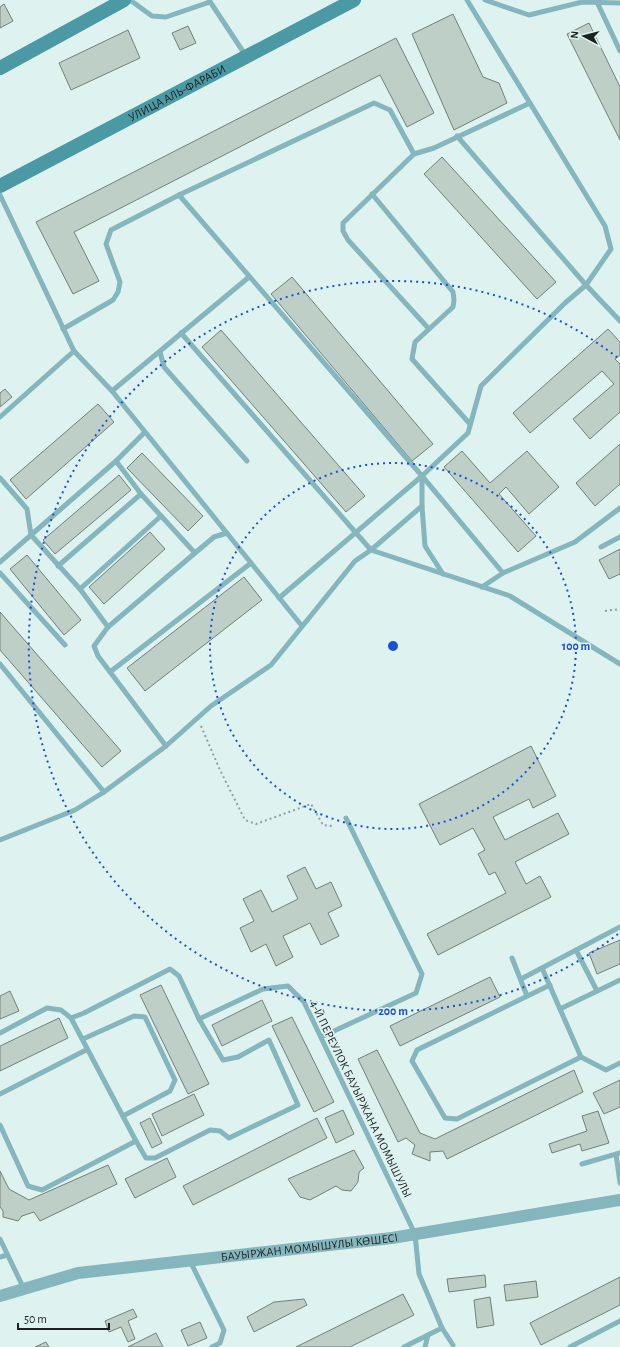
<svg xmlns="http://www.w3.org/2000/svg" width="620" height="1347" font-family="'Alegreya Sans',sans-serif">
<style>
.building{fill:#becfc7;stroke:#71817a}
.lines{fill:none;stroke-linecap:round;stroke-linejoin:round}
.path{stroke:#90a09e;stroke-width:2;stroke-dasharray:2 3;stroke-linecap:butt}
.service{stroke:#85b5bd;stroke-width:5}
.tertiary{stroke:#85b5bd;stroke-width:12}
.secondary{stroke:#4a99a5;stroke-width:14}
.ring{fill:none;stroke:#1d4ed8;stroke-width:2;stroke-dasharray:2 4}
.labels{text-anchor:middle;stroke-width:3;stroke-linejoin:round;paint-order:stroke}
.street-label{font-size:12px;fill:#1a2120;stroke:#def3f0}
.centre{fill:#1d4ed8;stroke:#def3f0;stroke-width:2}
.ring-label{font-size:12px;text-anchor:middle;font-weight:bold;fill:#1d4ed8;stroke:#def3f0;stroke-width:3;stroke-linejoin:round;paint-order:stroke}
</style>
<rect width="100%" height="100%" fill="#def3f0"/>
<g class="building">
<polygon points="4,4 13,21 0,28 0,7"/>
<polygon points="453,14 483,77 499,83 507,103 454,130 412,34"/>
<polygon points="589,23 620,87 620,140 567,34"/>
<polygon points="188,26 196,43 180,50 172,33"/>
<polygon points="128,30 140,58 71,90 59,63"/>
<polygon points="396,38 434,113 407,127 380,75 74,232 99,281 73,294 36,222"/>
<polygon points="442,157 556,282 537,299 424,174"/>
<polygon points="292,277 433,444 412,461 271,294"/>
<polygon points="608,329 620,342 620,355 615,359 620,364 620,412 590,439 573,419 614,384 602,371 530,433 513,413"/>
<polygon points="221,330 365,496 346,512 202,347"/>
<polygon points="5,389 12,397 0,407 0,393"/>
<polygon points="98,404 114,422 26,499 10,480"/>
<polygon points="620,444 620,484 595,506 576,483"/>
<polygon points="462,451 490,483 527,451 559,487 529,514 506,487 499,494 536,536 518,552 444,467"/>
<polygon points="142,453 203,516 188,531 127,468"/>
<polygon points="119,475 131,490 55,554 43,540"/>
<polygon points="150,532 165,549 104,604 89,587"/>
<polygon points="620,549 620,574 609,579 599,560"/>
<polygon points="27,555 81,620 64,635 10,569"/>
<polygon points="244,577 262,600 145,691 127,668"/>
<polygon points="0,612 121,751 102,767 0,650"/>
<polygon points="531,746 556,796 533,808 529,799 493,817 505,840 558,813 569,834 515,862 526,884 540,876 551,897 438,955 427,934 506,893 495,872 489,875 478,854 485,850 473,828 440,845 419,804"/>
<polygon points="305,867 316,889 331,882 342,906 328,913 339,936 321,945 310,923 283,936 293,957 276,966 266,944 251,952 240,928 254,921 243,899 261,890 272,912 298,899 287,876"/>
<polygon points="620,940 620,964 597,974 589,953"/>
<polygon points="490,977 500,997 400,1046 390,1026"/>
<polygon points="161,985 209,1084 188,1094 140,995"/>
<polygon points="10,991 19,1011 0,1019 0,996"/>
<polygon points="262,1000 272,1021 222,1046 212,1025"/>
<polygon points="292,1017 334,1102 314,1112 272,1026"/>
<polygon points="59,1018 68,1038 0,1071 0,1046"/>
<polygon points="377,1050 420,1133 435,1139 574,1070 583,1092 447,1159 443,1151 430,1152 430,1161 412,1154 415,1145 406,1138 398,1142 358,1059"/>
<polygon points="620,1080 620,1107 604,1114 593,1093"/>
<polygon points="194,1094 204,1115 162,1136 152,1114"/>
<polygon points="343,1110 354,1134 336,1143 325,1118"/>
<polygon points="598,1111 609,1143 582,1151 580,1144 552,1153 549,1144 587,1131 582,1116"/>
<polygon points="150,1118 162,1143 152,1148 140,1123"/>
<polygon points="317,1118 327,1138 193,1205 183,1186"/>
<polygon points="354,1150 364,1168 359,1172 358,1182 351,1191 342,1190 336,1186 310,1200 300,1197 288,1179"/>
<polygon points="167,1158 176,1177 135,1198 125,1179"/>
<polygon points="108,1165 117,1184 40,1221 34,1212 22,1216 18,1221 3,1217 3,1211 0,1207 0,1171 9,1189 29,1200"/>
<polygon points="485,1275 486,1287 449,1292 447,1279"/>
<polygon points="620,1277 620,1305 541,1345 530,1323"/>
<polygon points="536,1281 538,1297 506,1301 504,1285"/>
<polygon points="403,1294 414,1315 350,1347 296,1347"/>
<polygon points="490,1297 494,1325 477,1328 474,1300"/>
<polygon points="304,1299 307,1305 254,1332 247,1317 274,1302"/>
<polygon points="133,1309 137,1317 128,1321 135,1339 128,1342 121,1327 109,1332 105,1321"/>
<polygon points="200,1322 207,1338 188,1346 181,1330"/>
<polygon points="156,1333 163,1347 128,1347"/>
<polygon points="46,1342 49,1347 35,1347"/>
</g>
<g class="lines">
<g class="path">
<polyline points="605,611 620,609"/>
<polyline points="201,726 220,770 245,820 256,824 311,804 323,825 332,826"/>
</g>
<g class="service">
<polyline points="130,0 152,16 166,17 210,2"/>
<polyline points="209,0 246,56"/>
<polyline points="485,0 529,15 582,2 620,3"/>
<polyline points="597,2 620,51"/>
<polyline points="457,136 586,285 620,321"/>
<polyline points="414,154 343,223 343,231 348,240 429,329"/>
<polyline points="372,194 453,292 454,300 453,307 415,342 412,359 470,424"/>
<polyline points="0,195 74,351 112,391 302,626"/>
<polyline points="179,195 422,476 503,573"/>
<polyline points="63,329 113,300 118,292 120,282 106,244 111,230 179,195 374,103 390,110 414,154 434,148 530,103"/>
<polyline points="181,333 371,550 510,596 620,664"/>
<polyline points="160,352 164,367 247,461"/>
<polyline points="112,391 249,277"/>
<polyline points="0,417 74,351"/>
<polyline points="116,461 141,494"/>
<polyline points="0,478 27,509 31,535 0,562"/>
<polyline points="422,506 425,546 443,574"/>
<polyline points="601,547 620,537"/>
<polyline points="58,566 141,494 195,553"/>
<polyline points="0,573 65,645"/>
<polyline points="482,587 503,573 575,542 620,508"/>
<polyline points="80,589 161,516"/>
<polyline points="279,598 422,476"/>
<polyline points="108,627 80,589 31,535 116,461 145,432"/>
<polyline points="0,664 104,792"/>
<polyline points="110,672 251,563"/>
<polyline points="166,746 98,656 94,646 108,627 195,553 214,537 227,533"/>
<polyline points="0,840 75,810 104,792 166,746 211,706 271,665 355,561 371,550 422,506 422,476 468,433 481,386 565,303 586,285 611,249 605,226 467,0"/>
<polyline points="576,950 597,991"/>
<polyline points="512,958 527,996"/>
<polyline points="542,968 581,1057 606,1070 620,1063"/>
<polyline points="521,979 620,927"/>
<polyline points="550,985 417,1050 412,1061 445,1118 457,1119 581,1057"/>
<polyline points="560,1009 620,980"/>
<polyline points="71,1018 136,1141 146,1158 155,1158 210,1130 220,1131 229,1138 298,1105 269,1040 238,1057 223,1060 199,1019"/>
<polyline points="0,1033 47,1008 61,1010 71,1018 84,1013 170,969 179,976 199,1019 263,989 288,986 304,1002 415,1234 419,1274 442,1328 453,1345"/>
<polyline points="321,1037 416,993 422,974 346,818"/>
<polyline points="83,1039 134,1016 145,1017 175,1080 170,1091 123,1116"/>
<polyline points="0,1094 86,1050"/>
<polyline points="0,1125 28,1186 42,1190 136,1141"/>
<polyline points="616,1154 620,1183"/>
<polyline points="582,1164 620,1153"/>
<polyline points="0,1239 24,1289"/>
<polyline points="0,1257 7,1255"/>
<polyline points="190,1261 224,1330 220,1343 212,1347"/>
<polyline points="404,1347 442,1328"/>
<polyline points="425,1347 428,1335"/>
<polyline points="570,1347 620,1321"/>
</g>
<path class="tertiary" id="s1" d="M 0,1296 L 78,1273 L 392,1238 L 620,1200"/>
<g class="secondary">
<polyline points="0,68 124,0"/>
<path id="s2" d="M 0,186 L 354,0"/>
</g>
</g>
<g class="ring">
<circle cx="393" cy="646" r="183"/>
<path d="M618 934A365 365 0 1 1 618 358"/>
</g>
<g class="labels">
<g class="street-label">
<text dy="4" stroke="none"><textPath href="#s2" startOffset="200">УЛИЦА АЛЬ-ФАРАБИ</textPath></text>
<text transform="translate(361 1099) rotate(64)" y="4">4-Й ПЕРЕУЛОК БАУЫРЖАНА МОМЫШУЛЫ</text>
<text dy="4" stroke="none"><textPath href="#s1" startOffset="314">БАУЫРЖАН МОМЫШҰЛЫ КӨШЕСІ</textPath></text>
</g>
</g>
<circle cx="393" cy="646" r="6" class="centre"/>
<g class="ring-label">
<text x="576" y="650">100 m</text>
<text x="393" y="1015">200 m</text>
</g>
<g transform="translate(584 36) rotate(277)" stroke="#def3f0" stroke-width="3" paint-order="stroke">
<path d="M0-3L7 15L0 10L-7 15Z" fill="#1a2120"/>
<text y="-6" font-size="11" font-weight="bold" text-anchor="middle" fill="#1a2120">N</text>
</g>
<path d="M18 1323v6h91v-6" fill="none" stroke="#1a2120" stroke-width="2"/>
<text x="24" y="1323" font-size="12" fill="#1a2120" stroke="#def3f0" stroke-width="3" paint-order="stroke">50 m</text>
</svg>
